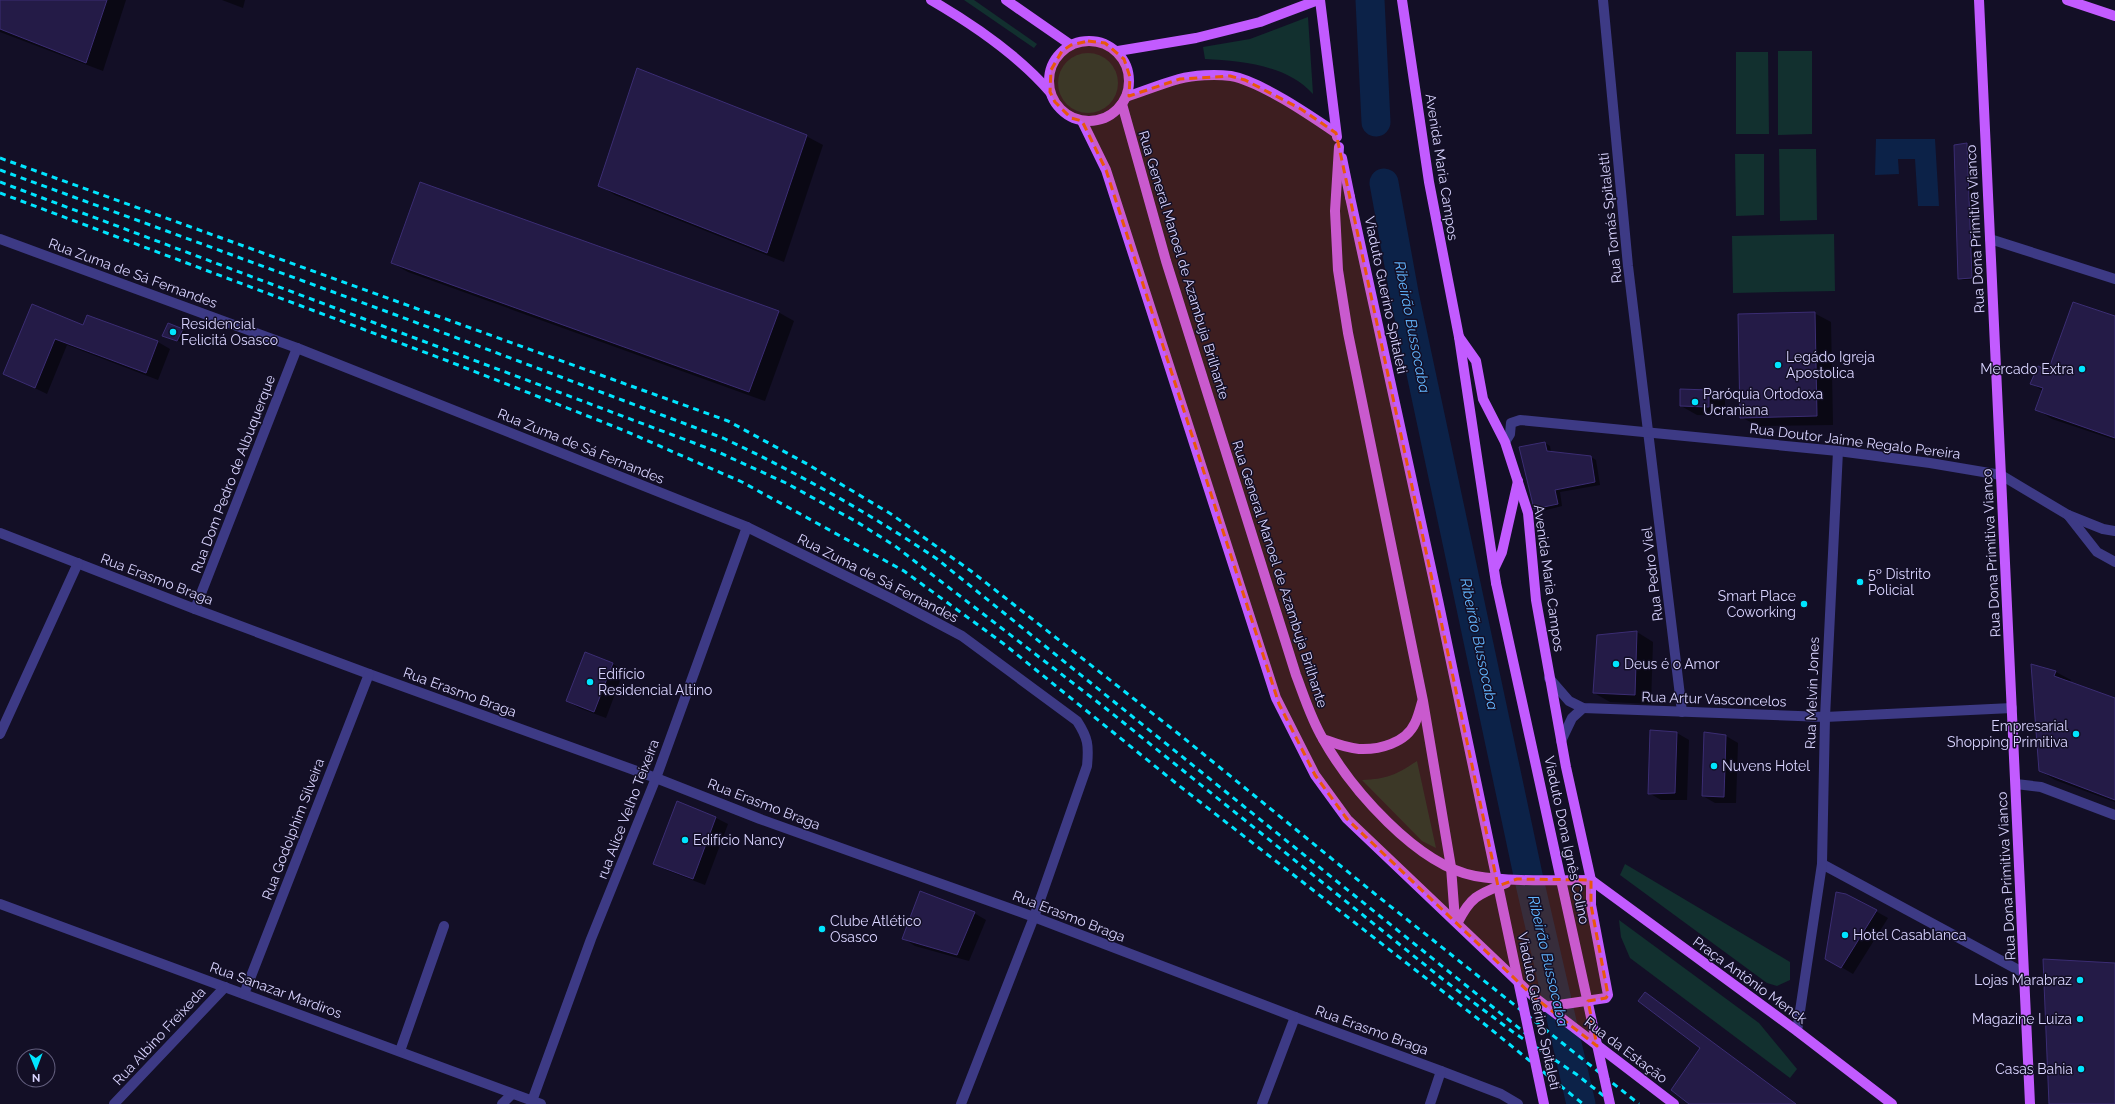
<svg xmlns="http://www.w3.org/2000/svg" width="2115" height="1104" font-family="Raleway,sans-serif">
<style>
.green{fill:#12302f}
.water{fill:#0c2248}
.shadow{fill:#0007}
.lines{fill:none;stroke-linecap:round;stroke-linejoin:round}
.river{stroke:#0c2248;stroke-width:29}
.building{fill:#241b47;stroke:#3b2d73}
.minor{stroke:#3d3a85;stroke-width:10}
.major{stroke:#c25bff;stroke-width:10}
.rail{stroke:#00e5ff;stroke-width:3;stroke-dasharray:6 5;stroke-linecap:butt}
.major-bridge{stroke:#c25bff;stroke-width:10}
.marked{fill:#e8590c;fill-opacity:0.2;stroke:#e8590c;stroke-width:3;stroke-dasharray:8 5;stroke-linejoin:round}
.poi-dot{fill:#00e5ff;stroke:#130f26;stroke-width:1.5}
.labels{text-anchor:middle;stroke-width:3;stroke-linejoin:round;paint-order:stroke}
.street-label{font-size:14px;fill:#d9d4ff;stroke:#130f26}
.poi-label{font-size:14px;fill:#d9d4ff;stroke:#130f26;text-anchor:start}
.water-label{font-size:15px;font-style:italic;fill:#62b6ff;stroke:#130f26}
</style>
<rect width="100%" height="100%" fill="#130f26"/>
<g class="green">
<polygon points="964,0 974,0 1037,44 1034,48"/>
<path d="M 1308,17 L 1313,94 C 1287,65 1242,61 1205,59 L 1203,47 L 1250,39 Z"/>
<polygon points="1778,51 1812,51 1812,134 1778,135"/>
<polygon points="1736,52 1768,52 1769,134 1736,134"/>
<circle cx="1088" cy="83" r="30"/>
<polygon points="1779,149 1816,149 1817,220 1780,221"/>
<polygon points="1735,154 1764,154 1764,215 1736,216"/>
<polygon points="1834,234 1835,291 1733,293 1732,236"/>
<path d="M 1417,761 L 1436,848 L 1422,841 L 1362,780 C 1387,779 1396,775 1417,761 Z"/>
<polygon points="1625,864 1790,962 1790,980 1777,986 1767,983 1620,875"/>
<polygon points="1619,920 1759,1023 1797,1069 1790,1078 1630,958 1621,937"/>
</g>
<polygon class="water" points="1876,139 1935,139 1939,206 1918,206 1915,159 1898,159 1899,174 1875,175"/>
<g class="shadow">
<polygon points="0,0 126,0 103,71 0,32"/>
<polygon points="222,0 245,0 243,8"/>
<polygon points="806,136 823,145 784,262 615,195 599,185"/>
<polygon points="1967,144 1971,146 1976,280 1963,280 1959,278"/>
<polygon points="392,263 778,312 794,321 765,401 408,272"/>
<polygon points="33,305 84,326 88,316 158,342 170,349 158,380 67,345 47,394 4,373"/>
<polygon points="1814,313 1831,322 1833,425 1758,426 1741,417"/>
<polygon points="2115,317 2115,440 2052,419 2036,409 2043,391 2032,384 2049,373"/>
<polygon points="169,325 186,332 181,342 167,337"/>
<polygon points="1681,390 1709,391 1725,400 1725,416 1697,415 1681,406"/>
<polygon points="1545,443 1550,446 1551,453 1591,457 1596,460 1600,485 1560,492 1562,506 1539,512 1535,509"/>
<polygon points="1637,632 1653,642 1651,704 1610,702 1594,693"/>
<polygon points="612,664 624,670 606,718 579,708 567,701"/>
<polygon points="2032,666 2056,672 2071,680 2070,682 2115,699 2115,802 2055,780 2040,771"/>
<polygon points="1677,733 1689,740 1687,800 1661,800 1649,793"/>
<polygon points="1705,733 1726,736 1738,743 1736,803 1715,803 1703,796"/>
<polygon points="677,803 716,818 728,824 705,885 666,870 654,863"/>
<polygon points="1845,894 1888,918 1853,974 1826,958"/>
<polygon points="974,913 986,920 969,961 915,946 904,939"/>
</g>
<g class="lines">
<g class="river">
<polyline points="1370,0 1376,122"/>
<polyline points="1384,183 1405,298 1528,875 1581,1104"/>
</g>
</g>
<g class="building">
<polygon points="0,0 107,0 86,63 0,29"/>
<polygon points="637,68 807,135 767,253 598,186"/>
<polygon points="1967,143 1972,278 1958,279 1954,145"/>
<polygon points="420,182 779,311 749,392 391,263"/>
<polygon points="2073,302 2115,316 2115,438 2035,410 2043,388 2030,384 2038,366 2048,371"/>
<polygon points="32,304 83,325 87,315 158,341 146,373 55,339 35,388 3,374"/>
<polygon points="1815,312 1817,416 1740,418 1738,314"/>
<polygon points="168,323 183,329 177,341 162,336"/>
<polygon points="1680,389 1709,390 1709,407 1680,406"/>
<polygon points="1545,442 1547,451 1591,456 1595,482 1555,490 1558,504 1534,509 1519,447"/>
<polygon points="1637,631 1635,695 1593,693 1597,635"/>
<polygon points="585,652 613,663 594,712 566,701"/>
<polygon points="2031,664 2056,671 2054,676 2115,698 2115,800 2039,771"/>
<polygon points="1650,730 1677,732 1675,793 1648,794"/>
<polygon points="1704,732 1726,735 1724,797 1702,796"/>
<polygon points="677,801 716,817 693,879 653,864"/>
<polygon points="920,891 975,912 957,955 902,939"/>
<polygon points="1836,892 1846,894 1877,910 1841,968 1825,959"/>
<polygon points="2043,959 2115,963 2115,1104 2049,1104"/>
<polygon points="1645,992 1796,1104 1689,1104 1671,1090 1700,1048 1638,1001"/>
</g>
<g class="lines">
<g class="minor">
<polyline points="1603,0 1628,266 1682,712"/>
<path d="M 0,239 L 297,348 L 747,527 L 892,599 L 962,636 L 1077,721 C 1088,738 1089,745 1087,766 L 1034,917 L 961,1104"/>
<polyline points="1990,239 2115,279"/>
<polyline points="1505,442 1510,434 1511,423 1520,420 1838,451 1930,463 2001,475 2068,515 2103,529 2115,531"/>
<polyline points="2068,515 2097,552 2115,562"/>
<polyline points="0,533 195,609 369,674 656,778 760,819 1034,917 1295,1017 1441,1071 1501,1094 1518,1104"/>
<polyline points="195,609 297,348"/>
<polyline points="1549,678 1569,701 1583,708 1825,717 2012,708"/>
<polyline points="0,734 78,563"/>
<polyline points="1561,741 1572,718 1583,708"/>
<polyline points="2016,784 2041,787 2115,815"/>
<polyline points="1822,864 2024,973"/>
<polyline points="0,904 541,1104"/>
<polyline points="244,994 369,674"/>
<polyline points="1797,1031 1822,864 1825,717 1838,451"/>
<polyline points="400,1051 444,926"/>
<polyline points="532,1101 591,939 656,778 747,527"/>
<polyline points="114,1104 225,987"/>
<polyline points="502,1104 512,1094"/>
<polyline points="1262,1104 1295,1017"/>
<polyline points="1430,1104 1441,1071"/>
</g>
<g class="major">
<path d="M 931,0 C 974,25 1018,55 1050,92"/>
<polyline points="1006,0 1071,45"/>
<polyline points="1320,0 1337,137"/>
<polyline points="1402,0 1429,182 1459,337 1496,583"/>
<polyline points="1979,0 2030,1104"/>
<polyline points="2067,0 2115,16"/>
<circle cx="1089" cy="81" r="40"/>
<polyline points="1118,51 1196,38 1260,22 1318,0"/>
<path d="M 1126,97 C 1144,91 1161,84 1179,79 C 1194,75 1215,74 1231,76 C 1260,81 1311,116 1336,133"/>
<path d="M 1122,104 L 1166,261 L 1296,675 C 1304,696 1311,719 1323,739 C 1351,789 1417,865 1475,876 C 1510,882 1555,880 1591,880"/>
<polyline points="1082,121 1106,170 1276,698 1315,775 1347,819 1534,997 1674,1104"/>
<polyline points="1339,147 1335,211 1338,270 1348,333 1423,701 1451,867 1455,920"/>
<polyline points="1342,158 1350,197"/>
<polyline points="1459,337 1476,361 1483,399 1505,442 1528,513 1536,600 1566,767 1591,880 1591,905 1608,995 1606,998 1545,1007"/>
<polyline points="1494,569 1502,552 1518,481"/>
<path d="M 1323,739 C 1334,743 1346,748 1359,749 C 1379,750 1406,743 1415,723 C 1418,717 1420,709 1422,702"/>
<polyline points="1591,880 1797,1031 1892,1104"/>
<path d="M 1458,922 C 1471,896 1479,894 1506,883"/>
</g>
<g class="rail">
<polyline points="0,158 728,421 809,465 891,514 971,571 1180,735 1380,898 1639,1104"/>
<path d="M 0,170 L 396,315 L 723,438 C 798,473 869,513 937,559 L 1530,1037"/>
<polyline points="0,182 718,452 786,483 857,522 895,546 1104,707 1445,981 1513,1032 1576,1074 1614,1104"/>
<polyline points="0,193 448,361 623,430 742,482 904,571 1004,644 1177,784 1477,1018 1583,1104"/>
</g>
<g class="major-bridge">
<polyline points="1350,197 1438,600 1544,1104"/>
<polyline points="1496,583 1610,1104"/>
</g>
</g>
<path class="marked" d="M 1088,41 L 1105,43 L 1124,59 L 1130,77 L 1129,96 L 1180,79 L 1230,76 L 1245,80 L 1301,109 L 1336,133 L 1498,886 L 1517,879 L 1591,880 L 1591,905 L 1608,995 L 1606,998 L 1588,1001 L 1597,1046 L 1534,997 L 1347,819 L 1315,775 L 1279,704 L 1106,170 L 1082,121 L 1071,118 L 1055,102 L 1050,92 L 1051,70 L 1062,51 L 1071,45 Z"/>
<g class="poi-dot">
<circle cx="173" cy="332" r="4"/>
<circle cx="1778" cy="365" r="4"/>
<circle cx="2082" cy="369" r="4"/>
<circle cx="1695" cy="402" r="4"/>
<circle cx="1860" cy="582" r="4"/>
<circle cx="1804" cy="604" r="4"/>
<circle cx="1616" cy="664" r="4"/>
<circle cx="590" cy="682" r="4"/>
<circle cx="2076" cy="734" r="4"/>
<circle cx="1714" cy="766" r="4"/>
<circle cx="685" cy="840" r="4"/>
<circle cx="822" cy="929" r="4"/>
<circle cx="1845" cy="935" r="4"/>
<circle cx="2080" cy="980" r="4"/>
<circle cx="2080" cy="1019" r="4"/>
<circle cx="2081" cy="1069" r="4"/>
</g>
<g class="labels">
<g class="street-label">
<text transform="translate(1442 167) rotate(81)" y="5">Avenida Maria Campos</text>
<text transform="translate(1610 218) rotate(-96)" y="5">Rua Tomás Spitaletti</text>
<text transform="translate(1975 229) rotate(-93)" y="5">Rua Dona Primitiva Vianco</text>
<text transform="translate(1184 265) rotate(73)" y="5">Rua General Manoel de Azambuja Brilhante</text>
<text transform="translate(133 273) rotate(20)" y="5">Rua Zuma de Sá Fernandes</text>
<text transform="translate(1386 295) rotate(78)" y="5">Viaduto Guerino Spitaleti</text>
<text transform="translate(1855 441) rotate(7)" y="5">Rua Doutor Jaime Regalo Pereira</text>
<text transform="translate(581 446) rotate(22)" y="5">Rua Zuma de Sá Fernandes</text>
<text transform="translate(233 474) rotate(-69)" y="5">Rua Dom Pedro de Albuquerque</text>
<text transform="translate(1991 553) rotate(-93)" y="5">Rua Dona Primitiva Vianco</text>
<text transform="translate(1280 574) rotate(72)" y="5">Rua General Manoel de Azambuja Brilhante</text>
<text transform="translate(1652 574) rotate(-97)" y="5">Rua Pedro Viel</text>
<text transform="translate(878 578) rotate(27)" y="5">Rua Zuma de Sá Fernandes</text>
<text transform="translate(1549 578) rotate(82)" y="5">Avenida Maria Campos</text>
<text transform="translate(157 579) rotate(21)" y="5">Rua Erasmo Braga</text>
<text transform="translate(460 692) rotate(20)" y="5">Rua Erasmo Braga</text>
<text transform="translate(1812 693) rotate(-88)" y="5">Rua Melvin Jones</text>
<text transform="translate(1714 699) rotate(2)" y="5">Rua Artur Vasconcelos</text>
<text transform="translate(764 804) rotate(21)" y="5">Rua Erasmo Braga</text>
<text transform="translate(628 809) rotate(-69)" y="5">rua Alice Velho Teixeira</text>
<text transform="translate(293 829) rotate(-69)" y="5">Rua Godolphim Silveira</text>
<text transform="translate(1567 840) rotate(78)" y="5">Viaduto Dona Ignês Colino</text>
<text transform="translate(2006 876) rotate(-93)" y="5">Rua Dona Primitiva Vianco</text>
<text transform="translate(1069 916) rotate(21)" y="5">Rua Erasmo Braga</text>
<text transform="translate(1750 980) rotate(36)" y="5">Praça Antônio Menck</text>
<text transform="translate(276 990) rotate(20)" y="5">Rua Sanazar Mardiros</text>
<text transform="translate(1539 1011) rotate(78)" y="5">Viaduto Guerino Spitaleti</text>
<text transform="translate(1372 1030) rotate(20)" y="5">Rua Erasmo Braga</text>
<text transform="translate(159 1036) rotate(-47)" y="5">Rua Albino Freixeda</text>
<text transform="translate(1626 1050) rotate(37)" y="5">Rua da Estação</text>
</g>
<g class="poi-label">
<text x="181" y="329">Residencial<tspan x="181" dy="16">Felicitá Osasco</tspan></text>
<text x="1786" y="362">Legádo Igreja<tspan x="1786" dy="16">Apostolica</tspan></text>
<text x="2074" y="374" text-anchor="end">Mercado Extra</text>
<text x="1703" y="399">Paróquia Ortodoxa<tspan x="1703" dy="16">Ucraniana</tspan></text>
<text x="1868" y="579">5º Distrito<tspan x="1868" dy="16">Policial</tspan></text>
<text x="1796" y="601" text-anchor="end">Smart Place<tspan x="1796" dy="16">Coworking</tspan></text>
<text x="1624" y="669">Deus é o Amor</text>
<text x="598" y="679">Edifício<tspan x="598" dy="16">Residencial Altino</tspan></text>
<text x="2068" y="731" text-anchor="end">Empresarial<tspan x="2068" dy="16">Shopping Primitiva</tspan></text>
<text x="1722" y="771">Nuvens Hotel</text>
<text x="693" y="845">Edifício Nancy</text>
<text x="830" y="926">Clube Atlético<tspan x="830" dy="16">Osasco</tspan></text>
<text x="1853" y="940">Hotel Casablanca</text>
<text x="2072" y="985" text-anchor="end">Lojas Marabraz</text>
<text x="2072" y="1024" text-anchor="end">Magazine Luiza</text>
<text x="2073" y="1074" text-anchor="end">Casas Bahia</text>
</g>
<g class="water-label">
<text transform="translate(1412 327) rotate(79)" y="5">Ribeirão Bussocaba</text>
<text transform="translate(1479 644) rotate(78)" y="5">Ribeirão Bussocaba</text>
<text transform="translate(1548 961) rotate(77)" y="5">Ribeirão Bussocaba</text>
</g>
</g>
<g transform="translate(36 1068) rotate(179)"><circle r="19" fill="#130f26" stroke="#625e7d"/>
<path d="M0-3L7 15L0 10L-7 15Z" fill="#00e5ff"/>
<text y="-6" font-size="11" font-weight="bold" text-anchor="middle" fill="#d9d4ff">N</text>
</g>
</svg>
